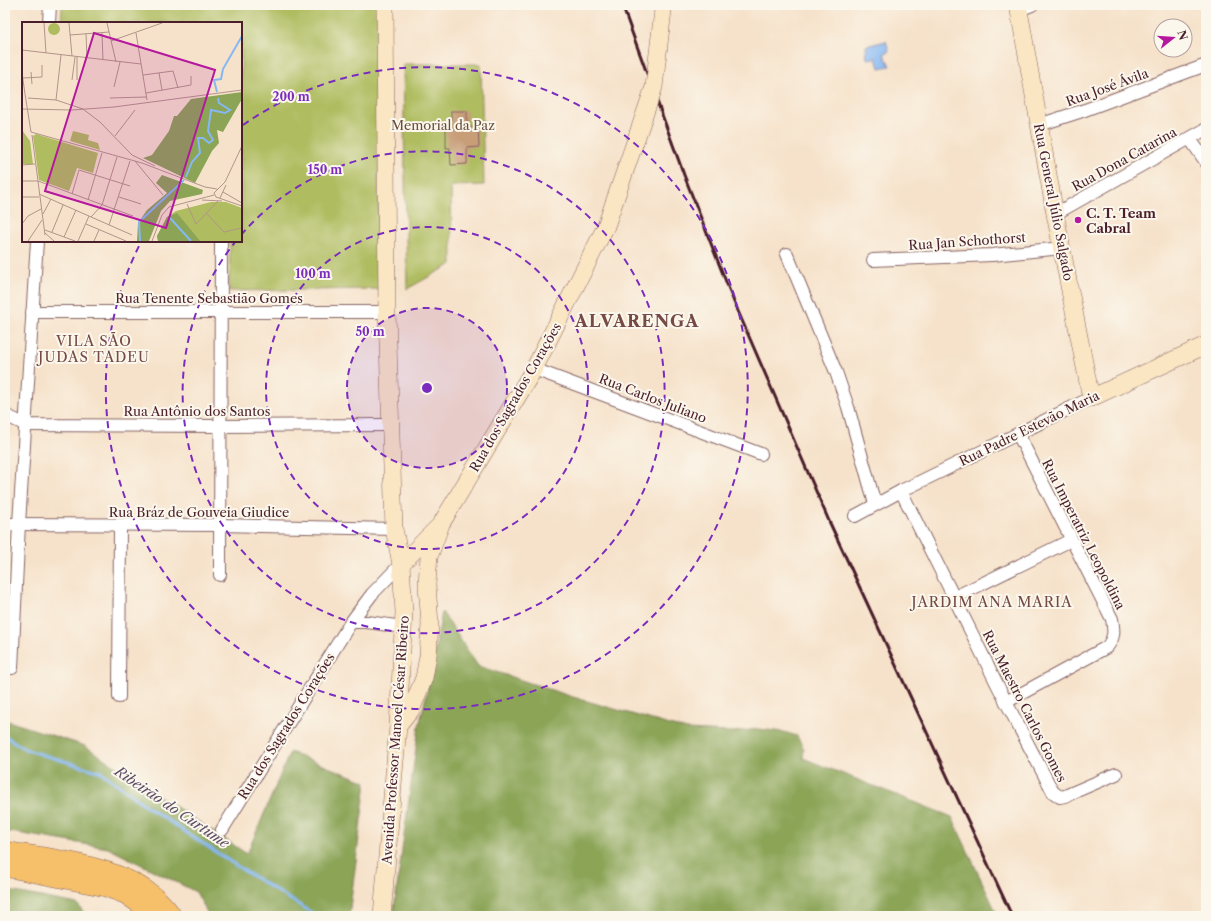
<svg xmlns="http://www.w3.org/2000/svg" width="1211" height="921" font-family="'Libre Caslon Text',serif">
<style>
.green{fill:#afbc5f;stroke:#7c6e45}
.forest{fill:#8ba456;stroke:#6a6240}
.water{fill:#86b8f3;stroke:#686c8f}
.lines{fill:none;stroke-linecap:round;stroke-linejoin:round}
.stream{stroke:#86b8f3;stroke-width:3}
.building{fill:#c89e79}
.street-casing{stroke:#866363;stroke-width:14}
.secondary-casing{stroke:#866363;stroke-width:18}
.primary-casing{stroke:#866363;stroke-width:20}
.street{stroke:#fff;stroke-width:12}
.secondary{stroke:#fbe6c4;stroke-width:17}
.primary{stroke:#f6c06b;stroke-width:19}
.rail{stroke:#4a1f2b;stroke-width:3}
.secondary-bridge-casing{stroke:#866363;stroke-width:18;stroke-linecap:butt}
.secondary-bridge{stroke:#fbe6c4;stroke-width:17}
.ring{fill:none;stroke:#7b2cbf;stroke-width:2;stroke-dasharray:7 5}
.poi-dot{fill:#b5179e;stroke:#fbf7ec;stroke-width:1.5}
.labels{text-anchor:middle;stroke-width:4;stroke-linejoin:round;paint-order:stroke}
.street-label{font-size:13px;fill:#4a1f2b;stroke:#fbf7ec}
.park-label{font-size:13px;fill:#684e3b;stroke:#fbf7ec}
.poi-label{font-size:13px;font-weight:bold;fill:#4a1f2b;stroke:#fbf7ec;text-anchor:start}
.neighbourhood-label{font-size:14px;letter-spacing:1px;fill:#764b46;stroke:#fbf7ec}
.water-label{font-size:14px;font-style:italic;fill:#5c4d67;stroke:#fbf7ec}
.district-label{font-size:17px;font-weight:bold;letter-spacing:1px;fill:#764b46;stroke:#fbf7ec}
.inset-river{fill:none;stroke:#86b8f3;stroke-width:2}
.inset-road{fill:none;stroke:#b1948a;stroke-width:1}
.view{fill:#b5179e;fill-opacity:0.15;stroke:#b5179e;stroke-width:2}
.inset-edge{fill:none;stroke:#4a1f2b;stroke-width:2}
.centre{fill:#7b2cbf;stroke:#fbf7ec;stroke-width:2}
.ring-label{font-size:12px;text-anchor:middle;font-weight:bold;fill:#7b2cbf;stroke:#fbf7ec;stroke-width:4;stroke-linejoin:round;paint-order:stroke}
</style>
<rect width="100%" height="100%" fill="#fbf7ec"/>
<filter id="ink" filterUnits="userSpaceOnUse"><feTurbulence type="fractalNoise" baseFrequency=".025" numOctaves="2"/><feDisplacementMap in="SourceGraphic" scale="8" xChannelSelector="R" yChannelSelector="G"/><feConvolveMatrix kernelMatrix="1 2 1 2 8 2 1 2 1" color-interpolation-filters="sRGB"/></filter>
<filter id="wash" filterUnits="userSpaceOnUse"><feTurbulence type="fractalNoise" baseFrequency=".012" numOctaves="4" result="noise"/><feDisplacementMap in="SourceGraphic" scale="16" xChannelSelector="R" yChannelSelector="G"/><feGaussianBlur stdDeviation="0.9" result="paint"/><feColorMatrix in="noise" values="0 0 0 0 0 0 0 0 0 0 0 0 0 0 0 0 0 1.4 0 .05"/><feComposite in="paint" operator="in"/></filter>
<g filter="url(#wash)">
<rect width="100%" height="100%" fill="#f6e2ca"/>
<g class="green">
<polygon points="62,5 378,5 379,289 229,291 230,241 241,241 241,23 61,23"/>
<polygon points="403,64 481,64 484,185 451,186 452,264 407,289"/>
</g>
<g class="forest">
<polygon points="442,612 478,666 573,697 687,730 732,732 759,729 784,732 797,736 804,749 803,758 952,817 998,916 393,916 419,726 429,683"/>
<polygon points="5,720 85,746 247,854 290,752 366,782 349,916 209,916 196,892 108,848 5,831"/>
<polygon points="5,890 77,904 87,916 5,916"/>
</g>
<polygon class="water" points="886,41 889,51 884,54 890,66 879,68 876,58 867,59 866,46"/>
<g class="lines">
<polyline class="stream" points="5,736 27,750 101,772 149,808 246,872 317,916"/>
</g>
<g id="blocks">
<polygon class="building" points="451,111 467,111 467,127 478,127 479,147 467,148 467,164 451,165 450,148 446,148 446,128 451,127"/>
</g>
</g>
<g filter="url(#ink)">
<use href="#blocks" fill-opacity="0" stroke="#866363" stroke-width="1"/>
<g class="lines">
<g class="street-casing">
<g id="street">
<polyline points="1019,10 1032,5"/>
<polyline points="49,23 50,5"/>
<polyline points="1039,125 1085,110 1206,65"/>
<polyline points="1190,139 1206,162"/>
<polyline points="1055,214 1206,129"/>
<polyline points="787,254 836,372 848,407 875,504"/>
<polyline points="873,260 992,255 1062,248"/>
<polyline points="32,312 387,312"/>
<polyline points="534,369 761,454"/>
<polyline points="5,415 26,425 220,426 391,425"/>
<polyline points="901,491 1006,702 1053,792 1060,797 1065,796 1116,774"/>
<polyline points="855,516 901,491 1091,398"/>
<polyline points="5,524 220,525 394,529"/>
<polyline points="220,575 221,241"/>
<polyline points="955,597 1071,540"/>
<polyline points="351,622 367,622 403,627"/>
<polyline points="12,668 19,524 37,241"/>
<polyline points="119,697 120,525"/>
<path d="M 1006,702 L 1107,647 C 1115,637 1114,631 1112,619 L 1018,434"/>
<polyline points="222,830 351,622 372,594 401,564"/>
</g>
</g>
<g class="secondary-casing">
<g id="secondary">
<polyline points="1018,5 1055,214 1091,398 1206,345"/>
<polyline points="401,564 439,526"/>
<polyline points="398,726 411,710 424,678 428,656 430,624 427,585 428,569 429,557 441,524 534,369 606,226"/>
<polyline points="382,916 398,726 404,612 401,564 394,529 387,312 385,5"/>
</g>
</g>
<g class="primary-casing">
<g id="primary">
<path d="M 5,851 C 59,860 139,866 172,916"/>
<polyline points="5,867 106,887 125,894 144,907 152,916"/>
</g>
</g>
<use href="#street" class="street"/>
<use href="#secondary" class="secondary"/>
<use href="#primary" class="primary"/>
<polyline class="rail" points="622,5 684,175 734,302 829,521 1012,916"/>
<g class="secondary-bridge-casing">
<polyline id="secondary-bridge" points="606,226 654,87 663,10"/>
</g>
<use href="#secondary-bridge" class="secondary-bridge"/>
</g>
</g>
<circle cx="427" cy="388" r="80" fill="#7b2cbf" fill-opacity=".12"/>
<g class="ring">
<circle cx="427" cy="388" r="80"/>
<circle cx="427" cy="388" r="161"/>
<path d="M241 235A241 241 0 1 1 236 241"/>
<path d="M243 125A321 321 0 1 1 141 242"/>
</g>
<circle class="poi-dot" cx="1078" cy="220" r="4"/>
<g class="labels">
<g class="street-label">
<text transform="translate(1107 87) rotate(-20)" y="5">Rua José Ávila</text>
<text transform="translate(1124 159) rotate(-29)" y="5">Rua Dona Catarina</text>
<text transform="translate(1054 202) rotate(79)" y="5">Rua General Júlio Salgado</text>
<text transform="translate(967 241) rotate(-4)" y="5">Rua Jan Schothorst</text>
<text x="209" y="303">Rua Tenente Sebastião Gomes</text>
<text transform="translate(515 397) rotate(-60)" y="5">Rua dos Sagrados Corações</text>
<text transform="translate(653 398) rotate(21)" y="5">Rua Carlos Juliano</text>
<text x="197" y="416">Rua Antônio dos Santos</text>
<text transform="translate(1029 428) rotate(-26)" y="5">Rua Padre Estevão Maria</text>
<text x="199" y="517">Rua Bráz de Gouveia Giudice</text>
<text transform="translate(1084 534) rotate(63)" y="5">Rua Imperatriz Leopoldina</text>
<text transform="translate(1025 706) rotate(63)" y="5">Rua Maestro Carlos Gomes</text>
<text transform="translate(286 726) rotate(-58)" y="5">Rua dos Sagrados Corações</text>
<text transform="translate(395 740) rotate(-86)" y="5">Avenida Professor Manoel César Ribeiro</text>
</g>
<g class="park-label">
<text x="443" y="130">Memorial da Paz</text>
</g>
<g class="poi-label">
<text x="1086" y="218">C. T. Team<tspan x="1086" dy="15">Cabral</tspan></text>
</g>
<g class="neighbourhood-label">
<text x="94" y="346">VILA SÃO<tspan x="94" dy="16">JUDAS TADEU</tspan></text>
<text x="992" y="607">JARDIM ANA MARIA</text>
</g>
<g class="water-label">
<text transform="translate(172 807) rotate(34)" y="5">Ribeirão do Curtume</text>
</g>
<g class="district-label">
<text x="637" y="327">ALVARENGA</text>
</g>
</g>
<g transform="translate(22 22)">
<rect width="220" height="220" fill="#f6e2ca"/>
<path d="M26 7a6 6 0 1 1 12 0a6 6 0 1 1-12 0ZM 0,108 L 8,119 L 11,142 L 0,142 ZM 51,109 L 67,113 L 66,118 L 76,121 L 78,128 L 48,119 ZM 14,112 L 76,131 L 71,151 L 55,146 L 47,169 L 17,158 L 11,114 ZM 189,180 L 204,180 L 220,186 L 220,219 L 136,219 L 135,214 L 145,195 L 154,189 Z" fill="#afbc5f"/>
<path d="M 220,70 L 220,77 L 201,110 L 195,108 L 197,121 L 190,129 L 173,161 L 121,136 L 130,133 L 147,109 L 152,94 L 155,94 L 169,77 ZM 140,153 L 181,168 L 180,172 L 148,179 L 139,189 L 127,219 L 115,219 L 116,201 L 125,188 L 145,171 L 134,161 ZM 155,191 L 178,219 L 136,219 L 135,214 L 145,195 Z" fill="#8ba456"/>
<path class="inset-river" d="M 195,70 L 192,58 L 199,57 L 201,47 L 220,14M 164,155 L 170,140 L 178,131 L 176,116 L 181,116 L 187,121 L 191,118 L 186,109 L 189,88 L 203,91 L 208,88 L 197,81 L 196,76M 148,196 L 169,219M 118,219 L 117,200 L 162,158"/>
<path class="inset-road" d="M 22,1 L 24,31M 47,1 L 50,34M 85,1 L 94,40M 80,11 L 81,38M 114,11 L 125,78M 64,12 L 65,36M 48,13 L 87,10M 89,19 L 140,1M 0,28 L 119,42M 9,50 L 10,62M 0,51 L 3,72M 137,51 L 140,68M 121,53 L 151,49 L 156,66M 1,56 L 20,55 L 20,43M 50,58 L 53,35M 55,58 L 55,35M 92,65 L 98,40M 124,71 L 169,63 L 169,54M 3,72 L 9,110M 6,76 L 34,78 L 61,87 L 78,100 L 110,133 L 133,144M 88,76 L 124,75M 34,78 L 39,33M 0,87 L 50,88 L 92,85 L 220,68M 9,110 L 120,141 L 183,165 L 195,167M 10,113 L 23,213M 93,114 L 113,88M 220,124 L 203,160 L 192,171 L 194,175 L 220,184M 113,139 L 141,173M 0,143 L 13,142M 0,159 L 16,159 L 111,194M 201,170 L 220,181M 17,172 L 110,213M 50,172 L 57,148 L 108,164M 0,175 L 17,175M 97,175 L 119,182M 198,176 L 204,163M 66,178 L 80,131M 180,178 L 200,179M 165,182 L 174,202 L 196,179M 184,191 L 202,210 L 220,206M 21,192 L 29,177M 69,195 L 80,183 L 95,135M 0,202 L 6,194 L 19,187M 64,202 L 104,219M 87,203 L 108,139M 23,208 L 53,219M 30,210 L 41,183M 23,211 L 32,219M 42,215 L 54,188M 6,219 L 20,198M 56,219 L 67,194M 72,219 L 77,208M 130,219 L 140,193 L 147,185 L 192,173"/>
<path class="view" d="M 72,11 L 193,48 L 144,206 L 23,169 Z"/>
<rect width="220" height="220" class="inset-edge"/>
</g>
<circle cx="427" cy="388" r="6" class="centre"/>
<g class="ring-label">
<text x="291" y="101">200 m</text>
<text x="325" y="174">150 m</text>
<text x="313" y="278">100 m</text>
<text x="370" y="336">50 m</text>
</g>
<rect width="1211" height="921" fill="none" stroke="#fbf7ec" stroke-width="20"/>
<g transform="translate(1173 38) rotate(73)"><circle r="19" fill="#fbf7ec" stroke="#b4a19f"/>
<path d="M0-3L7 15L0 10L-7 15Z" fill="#b5179e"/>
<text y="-6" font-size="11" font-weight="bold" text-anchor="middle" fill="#4a1f2b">N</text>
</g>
</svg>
